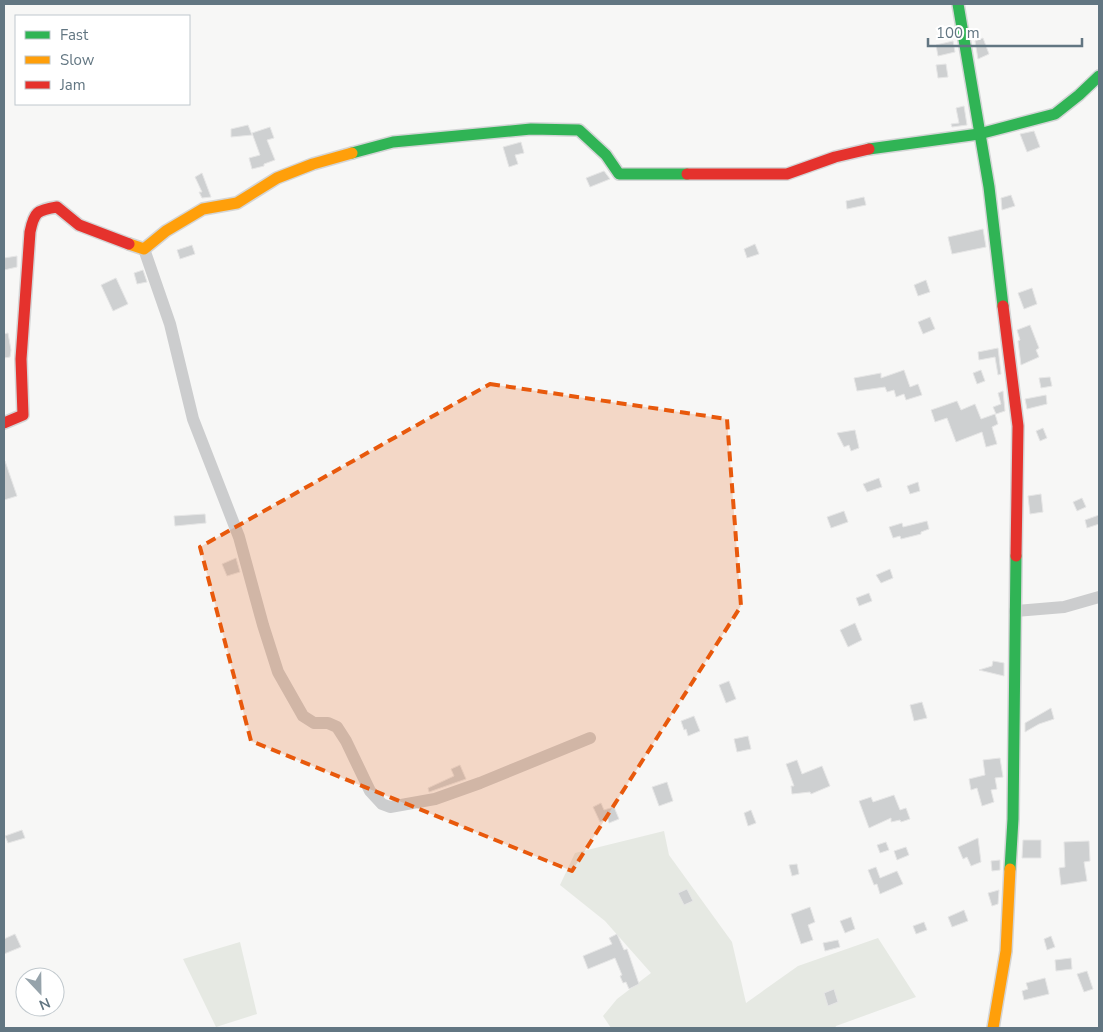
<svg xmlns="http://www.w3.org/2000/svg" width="1103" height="1032" font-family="'Nunito Sans',sans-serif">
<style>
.green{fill:#e6e9e3}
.building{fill:#ced0d1;stroke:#e6e6e6}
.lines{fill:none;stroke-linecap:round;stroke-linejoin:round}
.fast-casing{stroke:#d4d5d6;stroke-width:14}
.slow-casing{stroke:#d4d5d6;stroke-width:14}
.jam-casing{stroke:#d4d5d6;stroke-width:14}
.street{stroke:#cccdce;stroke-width:12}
.fast{stroke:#30b455;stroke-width:11}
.slow{stroke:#ff9f0a;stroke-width:11}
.jam{stroke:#e5322d;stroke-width:11}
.marked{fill:#e8590c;fill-opacity:0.2;stroke:#e8590c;stroke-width:4;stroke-dasharray:10 6;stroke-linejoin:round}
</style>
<rect width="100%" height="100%" fill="#f7f7f6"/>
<g class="green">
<polygon points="664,831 669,855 732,942 746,1003 798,966 878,938 916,997 836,1026 835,1028 611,1028 603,1016 617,999 651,973 605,921 560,885 575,853"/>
<polygon points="240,942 257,1014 216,1027 183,959"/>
</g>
<g class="building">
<polygon points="983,38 989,54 978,59 975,41"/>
<polygon points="953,41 955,52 938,56 936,45"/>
<polygon points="946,64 948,77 938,78 936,65"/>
<polygon points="964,106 967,125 952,127 951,124 959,123 956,108"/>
<polygon points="248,125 252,135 231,137 231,129"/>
<polygon points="270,127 274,138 267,140 275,160 264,164 264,166 252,169 249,158 260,155 252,133"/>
<polygon points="1034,131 1040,147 1027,152 1020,134"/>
<polygon points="521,142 524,153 515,155 518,164 509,167 503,147"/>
<polygon points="604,171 610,179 590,187 586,178"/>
<polygon points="202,173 211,197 202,198 199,192 202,192 195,177"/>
<polygon points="1011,195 1015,206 1002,210 1001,198"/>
<polygon points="864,197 866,205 847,209 846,201"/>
<polygon points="983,229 986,247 952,254 948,237"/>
<polygon points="755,244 759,254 747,258 744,249"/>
<polygon points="192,245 195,254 180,259 177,250"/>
<polygon points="17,256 17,267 4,270 4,258"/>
<polygon points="143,270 147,282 137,284 134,273"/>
<polygon points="116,278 128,304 113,311 101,285"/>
<polygon points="926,280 930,292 918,296 914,285"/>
<polygon points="1032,288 1037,304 1024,309 1018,293"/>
<polygon points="930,317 935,329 923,334 918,322"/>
<polygon points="1030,325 1039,348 1036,350 1039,357 1021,365 1018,341 1020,340 1017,330"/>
<polygon points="8,333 11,350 10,357 4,358 4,334"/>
<polygon points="998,348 1001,374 998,375 995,357 979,360 978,352"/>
<polygon points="904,370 910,387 918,384 922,395 906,400 904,394 896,397 894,390 887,392 885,387 857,391 854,378 881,373 881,378"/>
<polygon points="981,370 985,381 977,384 973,373"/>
<polygon points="1050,377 1052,386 1041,388 1039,378"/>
<polygon points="1003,391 1005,411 996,414 993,407 1001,404 998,393"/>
<polygon points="1046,395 1047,404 1027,409 1025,399"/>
<polygon points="957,401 961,410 975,404 981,419 995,414 998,424 992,427 997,444 986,447 982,432 956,442 947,418 935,422 931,410"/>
<polygon points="1043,428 1047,438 1040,441 1036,431"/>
<polygon points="855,430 859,448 851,451 849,445 844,447 837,433"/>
<polygon points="4,461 5,461 17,496 4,500"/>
<polygon points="879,478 882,487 867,492 863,484"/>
<polygon points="918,482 920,491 910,494 907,486"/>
<polygon points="1041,494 1043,512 1030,514 1028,496"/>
<polygon points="1082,498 1086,507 1077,511 1073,502"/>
<polygon points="844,511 848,522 831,528 827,517"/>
<polygon points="205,514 206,523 175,526 174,516"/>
<polygon points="1099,515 1099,524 1087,528 1085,520"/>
<polygon points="927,521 929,529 921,532 921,534 901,539 900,536 893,538 889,527 902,523 903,527"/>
<polygon points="236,558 240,572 227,576 222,564"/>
<polygon points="890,569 893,578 881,583 876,575"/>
<polygon points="869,593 872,601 859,606 856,598"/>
<polygon points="855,623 862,640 848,647 840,630"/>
<polygon points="993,661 1004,663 1004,676 979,670 992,666"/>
<polygon points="729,681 736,699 726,703 719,685"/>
<polygon points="922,702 927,718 914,721 910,705"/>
<polygon points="1051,708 1054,719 1039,724 1025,732 1025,723"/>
<polygon points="694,716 700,731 688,736 686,729 684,730 681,721"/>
<polygon points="748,736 751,749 737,752 734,739"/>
<polygon points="1000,758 1003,777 995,778 997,789 991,790 994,802 982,806 977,788 971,790 969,779 985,775 983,760"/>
<polygon points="797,760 802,774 822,766 830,786 811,794 810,792 792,794 791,786 794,786 786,764"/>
<polygon points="460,765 466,779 429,792 428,788 454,776 451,769"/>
<polygon points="667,782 673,801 659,806 652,787"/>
<polygon points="894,795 900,810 906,808 910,819 901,822 900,820 891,822 891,818 869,828 859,801 871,797 873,802"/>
<polygon points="601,803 604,810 614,807 619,819 609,823 608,819 600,822 593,807"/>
<polygon points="751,810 756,823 748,826 744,813"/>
<polygon points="22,830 25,838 8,843 5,836"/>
<polygon points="978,838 981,862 971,866 967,857 963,859 958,847"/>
<polygon points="1023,840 1041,840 1041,858 1022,858"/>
<polygon points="1089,841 1090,861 1084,862 1087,881 1061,885 1059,868 1065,867 1064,842"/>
<polygon points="886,842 889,850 880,853 877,845"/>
<polygon points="906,847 909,855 897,860 894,851"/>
<polygon points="1000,860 1000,870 992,871 991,861"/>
<polygon points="797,864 799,874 792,876 789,865"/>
<polygon points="876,867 880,878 897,871 903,884 880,894 877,884 874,885 868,870"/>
<polygon points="687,889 693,901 684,905 678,893"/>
<polygon points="999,890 998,904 992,906 988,893"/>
<polygon points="810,907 815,922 808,925 813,940 801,944 791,914"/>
<polygon points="964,910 968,921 952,927 948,917"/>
<polygon points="851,917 855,929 845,933 840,921"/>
<polygon points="924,922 927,930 916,934 913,926"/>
<polygon points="15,934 21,947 4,954 4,939"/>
<polygon points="617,934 624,950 627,949 639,984 629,989 626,982 623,983 620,976 622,975 615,958 588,969 583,956 612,944 609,938"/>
<polygon points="1051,936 1055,947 1047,950 1044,939"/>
<polygon points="838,940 840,947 825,951 823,943"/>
<polygon points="1071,958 1072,969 1056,971 1055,960"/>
<polygon points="1087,971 1093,989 1084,992 1077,974"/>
<polygon points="1045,978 1049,994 1024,1000 1022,991 1028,989 1026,983"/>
<polygon points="834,989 838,1002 828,1006 824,993"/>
</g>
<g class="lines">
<g class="fast-casing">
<g id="fast">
<polyline points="958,4 989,187 1003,306"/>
<polyline points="869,149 979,134 1055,114 1079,95 1099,76"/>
<polyline points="352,153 393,142 531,129 579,130 606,155 619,174 687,174"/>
<polyline points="1010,869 1013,819 1016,556"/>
</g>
</g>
<g class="slow-casing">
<g id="slow">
<polyline points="129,244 144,249 166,231 203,209 237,203 277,178 313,164 352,153"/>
<polyline points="993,1028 1006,951 1010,869"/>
</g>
</g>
<g class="jam-casing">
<g id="jam">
<polyline points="687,174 787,174 835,157 869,149"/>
<polyline points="1003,306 1018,426 1016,556"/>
<path d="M 4,423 L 23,415 L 21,359 L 30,232 C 34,212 37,210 57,207 L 79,225 L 129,244"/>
</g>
</g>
<g class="street">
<polyline points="144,249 170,324 193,419 239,537 263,625 278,672 303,716 314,723 328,723 337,727 346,741 370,791 382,804 390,807 435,799 480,783 590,738"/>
<polyline points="1015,611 1064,607 1099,597"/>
</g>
<use href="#fast" class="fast"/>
<use href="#slow" class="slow"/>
<use href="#jam" class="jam"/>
</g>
<path class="marked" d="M 490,384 L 727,419 L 741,606 L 572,871 L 251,741 L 200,547 Z"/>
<rect width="1103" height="1032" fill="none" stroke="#627682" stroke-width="10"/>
<rect x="15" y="15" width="175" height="90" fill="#ffffff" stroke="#c0c8cd"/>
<rect x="25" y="31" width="25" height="8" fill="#30b455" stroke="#c0c8cd"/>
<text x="60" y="40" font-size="15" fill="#627682">Fast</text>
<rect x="25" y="56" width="25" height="8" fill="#ff9f0a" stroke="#c0c8cd"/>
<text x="60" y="65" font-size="15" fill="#627682">Slow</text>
<rect x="25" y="81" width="25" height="8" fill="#e5322d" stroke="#c0c8cd"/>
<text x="60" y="90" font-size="15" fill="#627682">Jam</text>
<g transform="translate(40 992) rotate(158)"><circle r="24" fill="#ffffff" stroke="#c0c8cd"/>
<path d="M0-4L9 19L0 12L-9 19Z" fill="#96a3ab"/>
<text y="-8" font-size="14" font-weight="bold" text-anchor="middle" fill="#627682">N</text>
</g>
<path d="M928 38v8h154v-8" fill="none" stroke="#627682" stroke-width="2.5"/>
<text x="936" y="38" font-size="15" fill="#627682" stroke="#ffffff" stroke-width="4" paint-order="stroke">100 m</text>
</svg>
